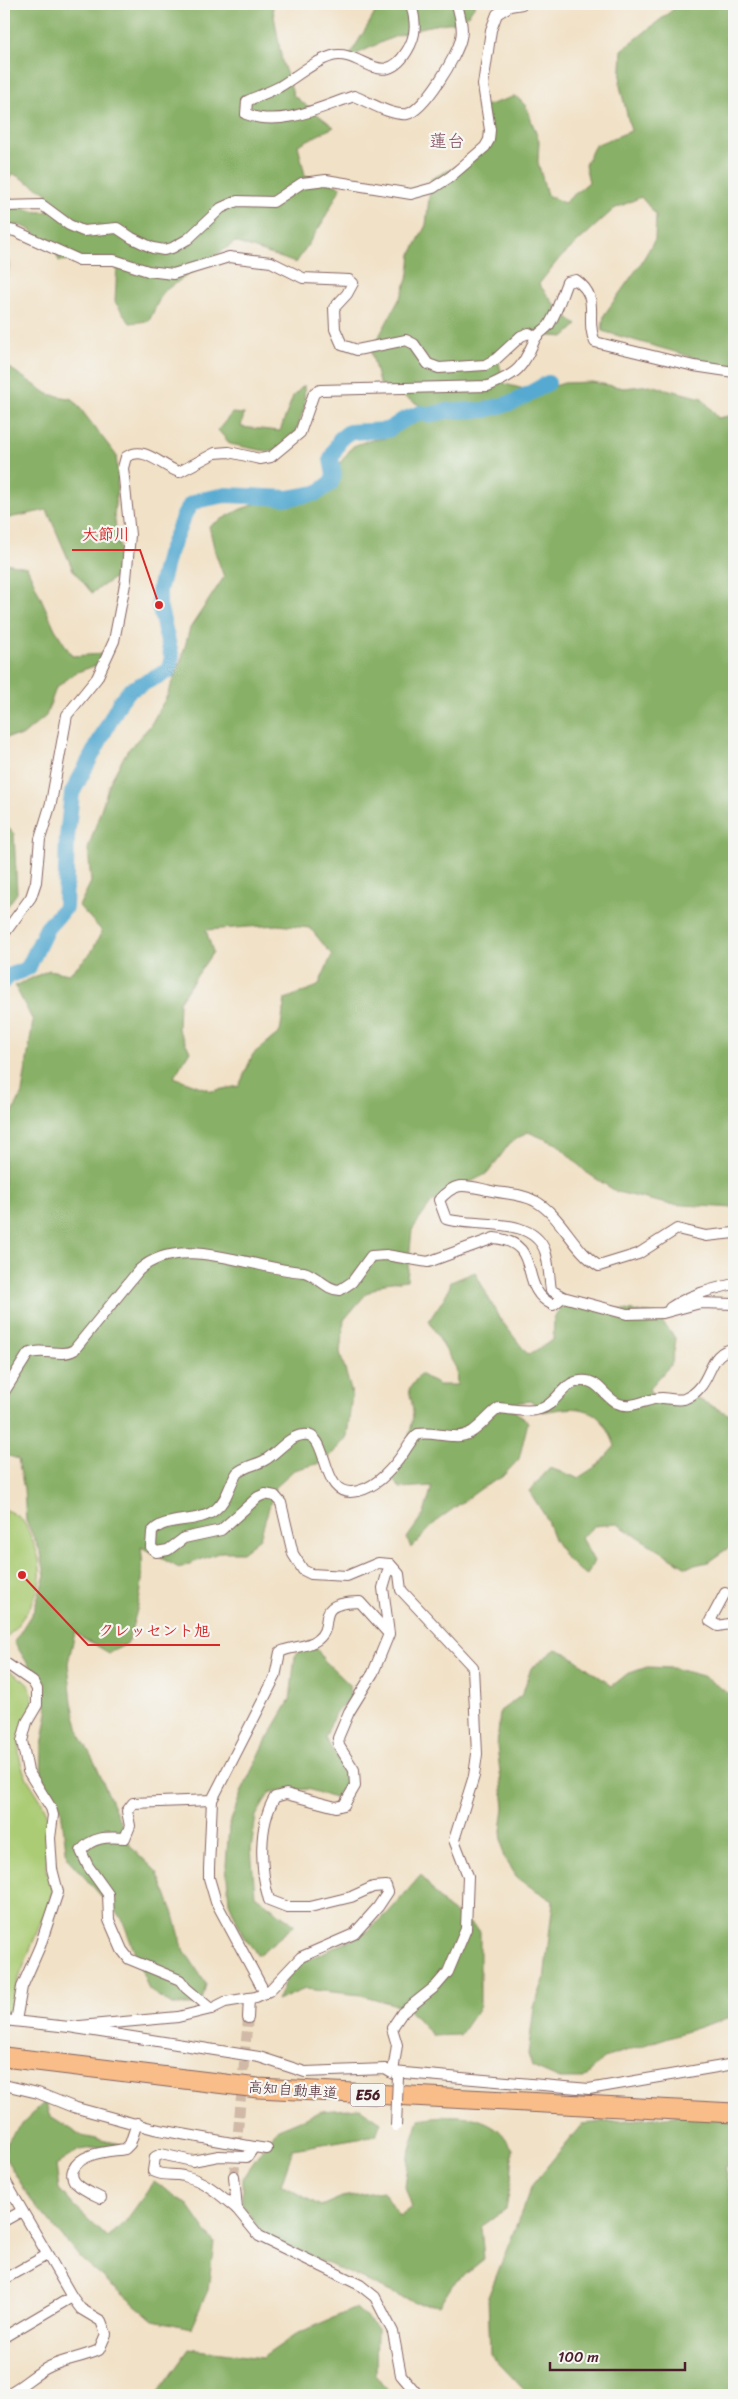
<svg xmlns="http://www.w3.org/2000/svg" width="738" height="2399" font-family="Sriracha,'Klee One',sans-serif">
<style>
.green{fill:#abcc74;stroke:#7a7650}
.forest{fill:#88b066;stroke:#696848;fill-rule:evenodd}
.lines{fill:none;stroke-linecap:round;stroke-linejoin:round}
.river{stroke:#56aad1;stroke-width:16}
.street-tunnel{stroke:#d0baa7;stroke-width:10;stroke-dasharray:10 5;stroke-linecap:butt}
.street-casing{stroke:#846361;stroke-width:12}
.highway-casing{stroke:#846361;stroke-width:21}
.street{stroke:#fff;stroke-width:10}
.highway{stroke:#f8bd88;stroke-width:19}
.street-bridge-casing{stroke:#846361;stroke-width:12;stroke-linecap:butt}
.street-bridge{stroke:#fff;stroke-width:10}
.labels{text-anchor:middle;stroke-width:4.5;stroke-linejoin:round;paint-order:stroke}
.shield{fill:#f6f6f2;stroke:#7e6067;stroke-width:1}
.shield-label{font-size:14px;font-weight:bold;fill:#4a1f2b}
.street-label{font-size:15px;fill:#4a1f2b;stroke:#f6f6f2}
.quarter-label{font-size:18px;fill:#814b5e;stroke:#f6f6f2}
.leader{fill:none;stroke:#d62828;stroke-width:2}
.callout-dot{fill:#d62828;stroke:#f6f6f2;stroke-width:2}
.callout-label{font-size:16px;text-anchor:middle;font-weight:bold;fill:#d62828;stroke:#f6f6f2;stroke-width:4.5;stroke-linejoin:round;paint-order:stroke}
</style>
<rect width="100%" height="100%" fill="#f6f6f2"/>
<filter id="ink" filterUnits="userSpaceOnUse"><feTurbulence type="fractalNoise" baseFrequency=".02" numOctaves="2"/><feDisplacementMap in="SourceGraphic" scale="10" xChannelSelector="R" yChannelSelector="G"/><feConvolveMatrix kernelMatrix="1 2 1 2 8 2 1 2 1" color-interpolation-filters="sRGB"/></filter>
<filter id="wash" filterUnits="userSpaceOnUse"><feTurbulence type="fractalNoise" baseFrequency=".0096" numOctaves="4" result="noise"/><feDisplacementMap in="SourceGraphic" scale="20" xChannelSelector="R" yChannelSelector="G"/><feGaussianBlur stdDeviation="1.12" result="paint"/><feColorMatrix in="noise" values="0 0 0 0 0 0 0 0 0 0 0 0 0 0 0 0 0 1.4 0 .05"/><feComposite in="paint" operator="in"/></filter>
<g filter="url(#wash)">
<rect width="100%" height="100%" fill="#f1e1c6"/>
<g class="green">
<path d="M 4,1509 C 25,1519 24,1521 33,1542 C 52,1583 31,1609 5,1640 Z"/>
<path d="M 4,1668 C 13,1674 29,1680 32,1693 C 37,1713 17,1732 19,1752 C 21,1778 37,1789 46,1811 C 52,1824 48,1857 46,1872 L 49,1873 L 53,1891 L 17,1983 L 11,2013 L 7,2016 L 4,2016 Z"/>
</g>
<g class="forest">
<path d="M 4,4 L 272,4 L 282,61 L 294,96 L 334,127 L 298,145 L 305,175 L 341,187 L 322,223 L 296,263 L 235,242 L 163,292 L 149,321 L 130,323 L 115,302 L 117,265 L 101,258 L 59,261 L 50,238 L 43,241 C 33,230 16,217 4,232 L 4,192 C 17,204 30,215 48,211 L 47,193 L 12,173 L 4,192 Z"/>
<path d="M 379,4 L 476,4 L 463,22 C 420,23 387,39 349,58 C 358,39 371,23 379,4 Z"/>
<path d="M 680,4 L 734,4 L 734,369 L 602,331 L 604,315 L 641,263 L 655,239 L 656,215 L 641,197 L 614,209 L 558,260 L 539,284 L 558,309 L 577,325 L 564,337 L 524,334 L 496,353 L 505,384 L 536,392 L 564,383 L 592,382 L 624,388 L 650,385 L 702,398 L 718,418 L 734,415 L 734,1208 L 667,1204 L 617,1192 L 587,1173 L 557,1144 L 528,1132 L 510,1143 L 488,1173 L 432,1202 L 412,1230 L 407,1280 L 385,1283 L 366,1294 L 344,1320 L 340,1352 L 352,1394 L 347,1437 L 325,1462 L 294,1470 L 275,1487 L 260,1538 L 242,1552 L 221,1552 L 179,1568 L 141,1547 C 146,1584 138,1608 127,1644 L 109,1653 L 75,1633 L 68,1663 L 72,1702 L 80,1735 L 95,1763 L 131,1847 L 157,1872 L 173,1911 L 183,1948 L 206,1984 L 201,2005 L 172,2005 L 149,1990 L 122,1919 L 67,1858 L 61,1809 L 41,1782 L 42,1746 L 48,1712 L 36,1677 L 14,1642 L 34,1610 L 45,1575 L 41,1553 L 26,1521 L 24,1489 L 18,1459 L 9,1456 L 4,1459 L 4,1125 L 7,1125 L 22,1093 L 33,1021 L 15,986 L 49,970 L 69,974 L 91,953 L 102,931 L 79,906 L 91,882 L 88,849 L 110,782 L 127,751 L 150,726 L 167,696 L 181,661 L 190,628 L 224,577 L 215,552 L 209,526 L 241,509 L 273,498 L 292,498 L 316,495 L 353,446 L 367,441 L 390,437 L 410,424 L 434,413 L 379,383 L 371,351 L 402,294 L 409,273 L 411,254 L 426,225 L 431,179 L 476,157 L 484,139 L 482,107 L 516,96 L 526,106 L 539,141 L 538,162 L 547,195 L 564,203 L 589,182 L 585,165 L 595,145 L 631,131 L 620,86 L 622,50 ZM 277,925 L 310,928 L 332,955 L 318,986 L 285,999 L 280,1032 L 253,1054 L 239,1086 L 212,1091 L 174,1077 L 190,1051 L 178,1029 L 179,1002 L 213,952 L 206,930 Z"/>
<path d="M 4,250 C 11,262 10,272 4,284 Z"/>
<polygon points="4,364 48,394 73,399 116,455 118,477 114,515 123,572 92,593 73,570 47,510 4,519"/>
<polygon points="304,385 305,406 292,443 272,452 254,449 230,444 218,430 232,413 244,414 241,427 280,431 293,396"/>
<polygon points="6,563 27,567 55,629 72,656 102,654 102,663 75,673 56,688 46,716 22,736 4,737 4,564"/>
<polygon points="4,823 14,834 17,893 4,911"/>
<path d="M 475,1272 L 498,1316 L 528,1355 L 553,1340 L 554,1319 L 563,1302 L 656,1314 L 676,1339 L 672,1363 L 649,1389 L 659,1403 L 694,1397 L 734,1417 L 734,1544 L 708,1562 L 686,1567 L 617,1524 L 594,1526 L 581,1538 L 594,1561 L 587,1575 L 576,1568 L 565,1557 L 554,1539 L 545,1516 L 529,1491 L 550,1468 L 578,1478 L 598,1465 L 615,1446 C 600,1405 581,1405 543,1412 L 531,1401 L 506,1404 L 528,1422 L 519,1459 L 502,1477 L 482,1488 L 439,1519 L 411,1548 L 407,1538 L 424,1514 L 432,1486 L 400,1488 L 388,1475 C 402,1459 412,1436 413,1413 C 413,1405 410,1396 409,1389 L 420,1374 L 439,1385 L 457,1385 L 456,1368 L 429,1321 C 437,1307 447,1297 451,1282 Z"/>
<polygon points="311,1640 324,1660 349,1684 350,1699 335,1713 325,1738 344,1768 346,1785 334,1798 308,1789 270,1792 256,1816 251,1849 255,1895 295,1925 258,1955 243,1936 229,1902 226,1865 229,1826 242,1790 266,1741 290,1700 295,1656"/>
<polygon points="556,1649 568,1654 612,1686 627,1674 647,1667 673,1668 703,1676 734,1697 734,2016 604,2058 584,2079 560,2079 532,2067 528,2054 534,2007 544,1980 553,1901 518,1879 503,1855 501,1831 504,1807 497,1746 500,1711 522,1695 531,1668"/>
<polygon points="421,1875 444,1905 480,1931 480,2006 460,2035 433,2036 407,2008 361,1995 305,1989 277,2001 291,1967 362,1935 388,1913"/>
<path d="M 46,2101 L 49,2115 L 82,2136 L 121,2144 L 79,2150 L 56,2165 L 59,2189 L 75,2207 L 107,2237 L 125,2222 L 154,2182 L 187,2204 L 214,2243 L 208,2290 L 191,2328 L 153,2320 L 81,2259 L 31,2200 L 4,2156 C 4,2136 32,2114 46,2101 Z"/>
<path d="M 360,2108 L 381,2122 L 376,2135 L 293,2149 L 281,2185 L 321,2206 L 342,2197 L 383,2191 L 399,2216 L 412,2207 L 405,2187 L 410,2149 L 419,2119 C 445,2115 473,2112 496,2128 C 503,2133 508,2142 513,2149 L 511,2182 L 506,2209 L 481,2227 L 484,2259 L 453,2284 L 439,2306 L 415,2303 L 273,2239 L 258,2227 L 242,2204 L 242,2179 L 253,2162 L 276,2130 L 322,2111 Z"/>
<polygon points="701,2114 734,2120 734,2165 724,2167 734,2210 734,2395 529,2395 490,2354 488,2297 532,2185 582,2124"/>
<polygon points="356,2308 377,2328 376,2376 390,2395 156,2395 189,2349 262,2358 298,2333"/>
</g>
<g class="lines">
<polyline class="river" points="4,981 9,976 28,968 47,928 65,908 67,837 72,793 121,700 130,690 168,671 172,658 159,605 159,590 168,555 185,513 191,504 200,500 226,495 289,498 317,493 331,483 334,475 331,459 340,439 349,432 388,430 403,420 421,413 430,415 446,411 485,410 514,402 548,383"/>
</g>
</g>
<g filter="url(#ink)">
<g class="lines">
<polyline class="street-tunnel" points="234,2176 248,2018"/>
<g class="street-casing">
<g id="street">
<path d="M 411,4 C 416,22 417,35 407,51 C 382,92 360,48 332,56 C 312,62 296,77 279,87 C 269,92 258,96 247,101 L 246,114 C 281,128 321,107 354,96 C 369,102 391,116 407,114 C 424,111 458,55 461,38 C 464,27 459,14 457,4"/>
<polyline points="4,206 42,205 69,225 83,231 117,228 132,238 153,248 164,250 172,248 188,239 221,208 237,201 273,202 302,183 326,180 411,194 433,188 450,177 485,147 489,140 490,130 483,85 491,30 497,14 510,6 522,4"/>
<polyline points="4,229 15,231 79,260 114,260 148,271 173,274 229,257 271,262 303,278 349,280 353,283 347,294 334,308 335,329 342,345 357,350 406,340 414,344 428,364 439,368 485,365 496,359 521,336 529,333 536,337"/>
<path d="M 4,934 L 31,897 L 36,882 L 40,839 L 51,803 L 67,715 L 97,678 L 114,641 L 126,579 L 130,535 L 123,468 L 126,457 C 145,445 159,465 179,472 L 215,453 L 229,452 L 260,459 L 271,457 L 300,433 L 314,393 L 320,390 L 488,386 C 519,373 522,368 535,339 C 538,333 545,330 549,325 C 557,312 561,297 567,282 L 576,280 C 602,298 584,319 595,342 L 694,366 L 734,372"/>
<path d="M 734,1233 L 706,1236 L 677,1229 L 638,1254 L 599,1266 C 574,1251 561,1215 535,1201 C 521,1193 502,1194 487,1190 C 464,1185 456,1181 439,1200 L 446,1219 C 475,1228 532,1215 545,1251 C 549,1263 549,1277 551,1290 L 563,1297 L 627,1314 L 663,1313 L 700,1303 L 734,1304"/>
<path d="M 670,1308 C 689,1295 712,1289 734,1284"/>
<path d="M 4,1392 L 28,1354 C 43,1347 60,1358 74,1350 L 139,1270 C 180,1232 255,1270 304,1272 C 318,1276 326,1290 340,1290 L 352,1282 L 371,1256 L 386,1255 L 428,1262 L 494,1238 C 545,1243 516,1288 553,1305 L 563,1297"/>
<polyline points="725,1593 710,1621 718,1626 734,1623"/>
<polyline points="4,1662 33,1682 37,1689 37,1705 27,1722 22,1741 28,1771 51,1808 53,1815 50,1838 52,1869 58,1892 40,1946 22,1987 16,2021"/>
<path d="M 265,1993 L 216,1902 L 209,1878 L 209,1868 L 212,1800 L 275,1677 L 280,1652 C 292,1646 306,1648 317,1640 C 338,1624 309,1603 360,1602 L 388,1633"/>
<path d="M 211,2009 L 186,1988 L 180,1980 L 129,1959 L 122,1950 L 109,1920 L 108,1894 L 88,1866 L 81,1851 C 92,1836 108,1837 125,1838 L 130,1826 L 127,1811 L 133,1803 L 212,1800"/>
<polyline points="248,2018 249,1998"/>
<polyline points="4,2020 69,2027 259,2057 305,2072 385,2069 397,2076"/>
<path d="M 69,2027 L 178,2017 L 211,2009 L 225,2002 L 256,1997 L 269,1991 L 301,1957 L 354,1934 L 378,1907 L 388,1892 L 386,1886 L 373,1887 L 351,1897 L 310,1907 L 287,1907 L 269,1900 C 260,1869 258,1825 275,1797 L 286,1794 L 336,1807 L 344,1805 L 355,1786 L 354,1770 L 339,1746 L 338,1738 L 349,1712 L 373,1673 L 389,1634 L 383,1588 L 390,1564"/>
<path d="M 393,2072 L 397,2045 L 392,2028 L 402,2013 L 436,1986 L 448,1972 L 466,1929 L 468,1876 L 454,1840 L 474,1776 L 477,1754 L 473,1667 L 401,1590 L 399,1574 L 390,1564 L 378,1563 L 347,1576 L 311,1574 L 303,1570 L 293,1554 L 281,1503 L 275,1496 L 265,1494 L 258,1497 L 221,1530 L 184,1538 L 168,1550 L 156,1552 L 151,1547 L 152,1532 C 166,1515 198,1525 216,1509 C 228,1499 229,1485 237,1473 C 245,1466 256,1465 265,1460 C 277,1453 289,1436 303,1435 C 332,1431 317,1501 358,1491 C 377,1487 394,1467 404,1452 C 408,1446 412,1438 418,1434 C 430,1432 442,1436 454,1436 C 475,1438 484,1418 499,1408 C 512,1409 527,1413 540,1409 C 556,1405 562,1383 580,1381 C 598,1378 603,1396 617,1403 C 632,1410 647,1398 662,1398 C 669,1398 677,1401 684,1399 C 715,1387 705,1351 734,1349"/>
<polyline points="393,2072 589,2089 734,2064"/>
<path d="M 4,2085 L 38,2093 L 73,2107 L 154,2129 L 254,2147 L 247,2157 L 219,2156 L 192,2161 L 161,2154 L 155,2157 L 153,2171 C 164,2177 173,2173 184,2176 C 206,2181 220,2195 237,2209"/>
<polyline points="254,2147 267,2149"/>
<polyline points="234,2176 237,2209 259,2236 360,2285 375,2297 393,2332 401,2375 418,2395"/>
<path d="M 4,2179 L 72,2297 L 81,2309 L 101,2321 L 106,2334 L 99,2350 C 84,2357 66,2359 51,2366 C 33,2374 23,2387 5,2395"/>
<path d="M 101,2198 C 93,2194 83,2190 77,2184 C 73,2181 71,2175 73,2170 C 81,2152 108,2152 125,2149 L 130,2144 L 137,2123"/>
<polyline points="4,2221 22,2211"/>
<polyline points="4,2279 47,2255"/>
<polyline points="4,2337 72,2297"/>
</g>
</g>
<g class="highway-casing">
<polyline id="highway" points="4,2057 258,2088 734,2113"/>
</g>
<use href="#street" class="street"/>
<use href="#highway" class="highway"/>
<g class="street-bridge-casing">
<polyline id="street-bridge" points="396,2126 398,2077"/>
</g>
<use href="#street-bridge" class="street-bridge"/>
</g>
</g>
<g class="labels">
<rect class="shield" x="350.5" y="2083.5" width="35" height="23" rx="4"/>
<g class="shield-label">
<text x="368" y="2100">E56</text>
</g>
<g class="street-label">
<text transform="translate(293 2090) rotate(4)" y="5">高知自動車道</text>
</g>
<g class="quarter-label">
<text x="447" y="147">蓮台</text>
</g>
</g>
<path class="leader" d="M159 605L140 550H72M22 1575L88 1645H220"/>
<g class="callout-dot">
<circle cx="159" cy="605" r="5"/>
<circle cx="22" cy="1575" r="5"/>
</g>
<g class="callout-label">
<text x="106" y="540">大節川</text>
<text x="154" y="1636">クレッセント旭</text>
</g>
<rect width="738" height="2399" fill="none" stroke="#f6f6f2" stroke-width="20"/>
<path d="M550 2362v8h135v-8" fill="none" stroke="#4a1f2b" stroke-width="2.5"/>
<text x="558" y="2362" font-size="15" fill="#4a1f2b" stroke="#f6f6f2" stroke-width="4" paint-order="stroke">100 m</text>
</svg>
